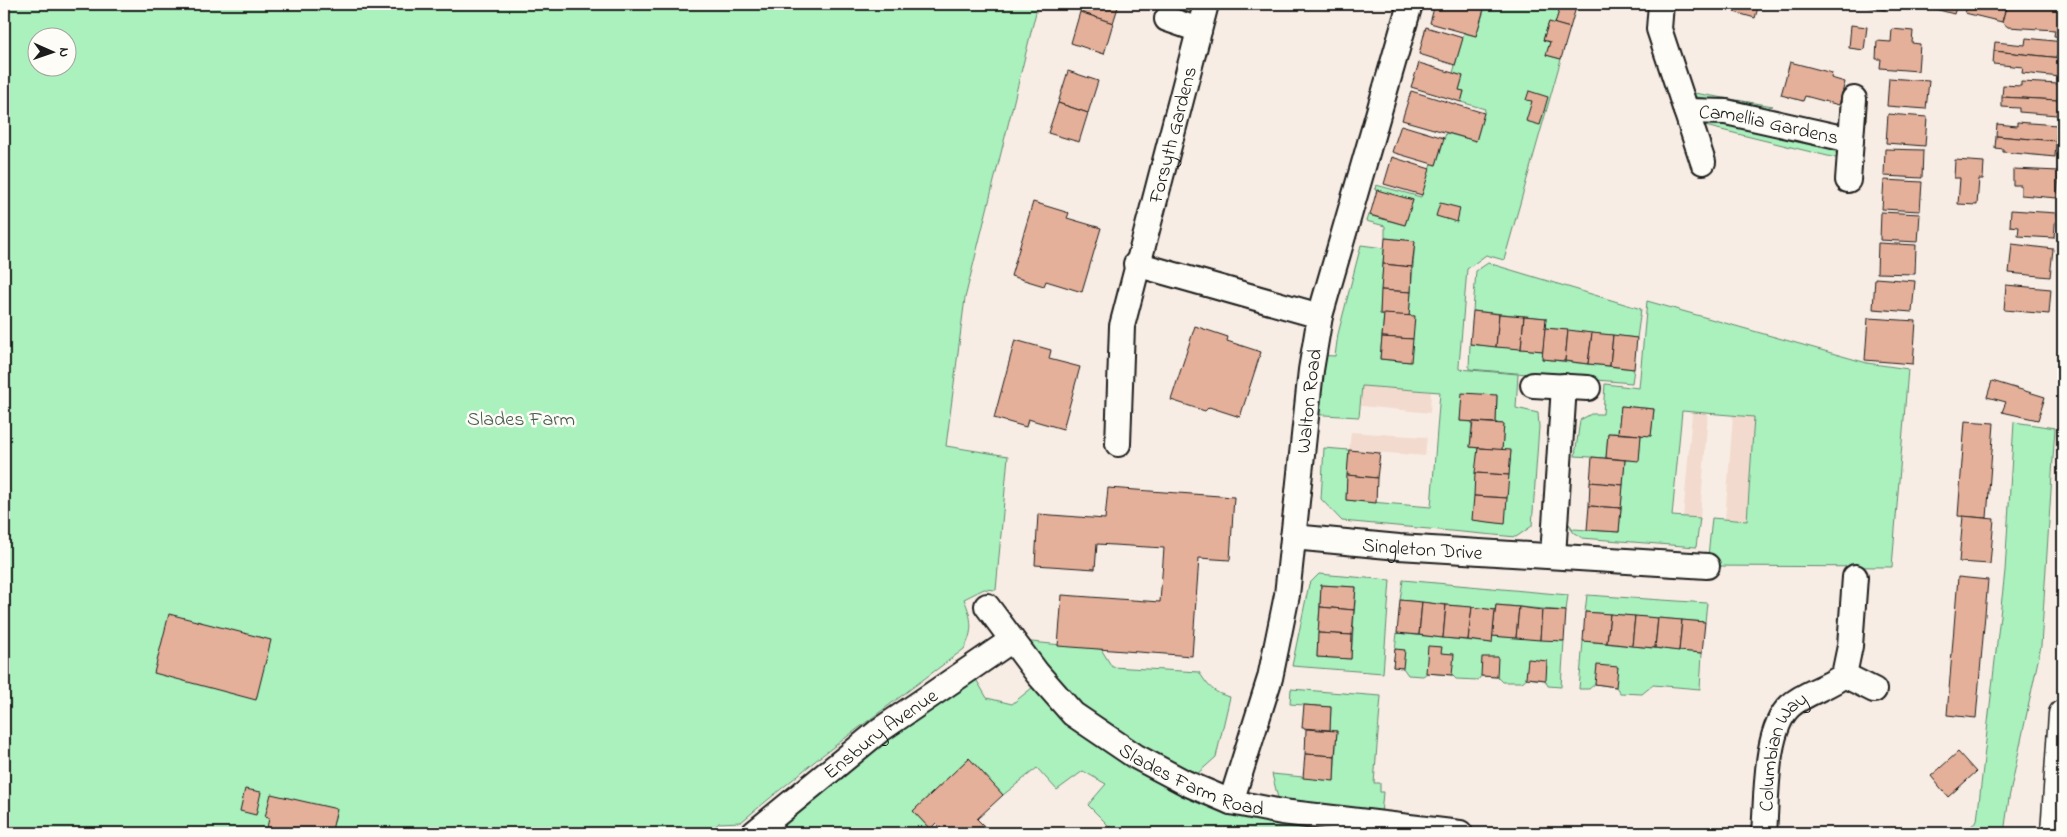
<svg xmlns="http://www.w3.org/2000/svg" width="2067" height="837" font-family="'Indie Flower',sans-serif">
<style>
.built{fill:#f2dbce}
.green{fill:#aaf1be;stroke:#63866d;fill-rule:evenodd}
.building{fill:#e5b099;stroke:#1c1c1c}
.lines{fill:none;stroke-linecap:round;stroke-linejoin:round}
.minor-casing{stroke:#1c1c1c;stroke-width:28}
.tertiary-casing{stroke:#1c1c1c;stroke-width:31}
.minor{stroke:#fdfcf7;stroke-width:24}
.tertiary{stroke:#fdfcf7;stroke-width:28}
.labels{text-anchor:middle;stroke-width:5;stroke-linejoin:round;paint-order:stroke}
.street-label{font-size:20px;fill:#1c1c1c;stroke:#fdfcf7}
.park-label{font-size:20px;fill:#475c4d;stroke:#fdfcf7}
</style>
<rect width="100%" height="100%" fill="#f8ede4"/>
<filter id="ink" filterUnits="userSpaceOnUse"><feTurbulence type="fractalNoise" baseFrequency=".02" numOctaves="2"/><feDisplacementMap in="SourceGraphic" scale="10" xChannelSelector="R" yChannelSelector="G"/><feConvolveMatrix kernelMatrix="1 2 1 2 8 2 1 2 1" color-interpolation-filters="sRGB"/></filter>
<g filter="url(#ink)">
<g class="built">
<polygon points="1362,386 1431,392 1430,413 1361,406"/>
<polygon points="1692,412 1708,413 1700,518 1683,517"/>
<polygon points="1733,415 1754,417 1747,521 1725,519"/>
<polygon points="1351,432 1427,437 1425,456 1349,450"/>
</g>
<g class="green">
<path d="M 4,4 L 1038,4 L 965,298 L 946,446 L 1008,456 L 996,590 L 984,589 L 964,599 C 972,618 974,631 964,649 L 820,757 L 741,822 L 719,823 L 708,833 L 4,833 ZM 38,38 L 68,38 L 68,68 L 38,68 Z"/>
<path d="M 1486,4 L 1561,4 L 1555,24 L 1549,22 L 1543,40 L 1550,42 L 1546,55 L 1561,59 L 1504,260 L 1486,255 L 1467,269 L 1459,366 L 1459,369 L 1518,374 L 1516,408 L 1538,413 L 1539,427 L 1532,526 L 1516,537 L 1342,521 L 1321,499 L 1324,448 L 1349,450 L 1346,500 L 1431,507 L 1440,392 L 1362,386 L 1359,417 L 1307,414 L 1314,355 L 1335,356 L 1338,334 L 1361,245 L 1384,248 L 1380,313 L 1384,314 L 1380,359 L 1410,362 L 1409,316 L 1415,241 L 1385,238 L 1385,226 L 1366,221 L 1368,215 L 1405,225 L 1413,200 L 1375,190 L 1376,185 L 1421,197 L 1431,164 L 1436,165 L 1446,133 L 1476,141 L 1485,109 L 1461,102 L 1464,91 L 1459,90 L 1463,76 L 1453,73 L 1464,33 L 1476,36 ZM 1463,394 L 1497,396 L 1496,423 L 1504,424 L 1502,450 L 1511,451 L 1504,523 L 1473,520 L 1478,448 L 1470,447 L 1472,422 L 1460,421 Z"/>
<polygon points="1688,92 1773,106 1762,109 1692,96"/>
<polygon points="1698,118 1730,121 1834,150 1840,159 1701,125"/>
<polygon points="1488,263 1641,309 1637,338 1545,328 1546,318 1473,311 1476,271"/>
<polygon points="1647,301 1867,363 1908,369 1892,567 1707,566 1712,518 1747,521 1754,417 1682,411 1672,516 1700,518 1696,547 1582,538 1573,532 1569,524 1573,529 1619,532 1625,460 1639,460 1641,435 1651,436 1654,409 1621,406 1618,433 1608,433 1606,458 1575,456 1580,420 1591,414 1603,414 1605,384 1639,388"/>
<polygon points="1470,344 1543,351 1542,359 1634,369 1632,383 1469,369"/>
<polygon points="2014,422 2055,428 2041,646 2009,798 2004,833 1963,833 1977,821 2005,571"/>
<path d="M 1319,574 L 1390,580 L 1383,673 L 1292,666 L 1309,584 ZM 1321,585 L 1356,587 L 1351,659 L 1317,657 Z"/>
<polygon points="1403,580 1568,595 1566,611 1496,605 1495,610 1400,600"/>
<polygon points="1587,595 1707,603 1705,622 1585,612"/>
<polygon points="1397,633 1491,643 1492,636 1564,641 1561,687 1548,686 1545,680 1527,678 1522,682 1502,682 1497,677 1481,676 1478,680 1456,679 1452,675 1427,673 1423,676 1408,675 1403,668 1393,667"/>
<path d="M 1012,640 L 1101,649 L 1112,667 L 1199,672 C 1208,686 1213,693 1230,697 L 1216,757 L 1187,783 L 1460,833 L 1116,833 L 1088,805 L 1106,784 L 1083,771 L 1057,790 L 1037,768 L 1003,795 L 969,758 L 913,811 L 930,829 L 925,833 L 754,833 L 970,669 L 987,698 L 1012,704 L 1043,679 Z"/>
<polygon points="1583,641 1702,653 1700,689 1653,685 1642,694 1620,693 1616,687 1595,684 1589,689 1579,689"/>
<polygon points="1291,689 1381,696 1374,783 1380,783 1380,792 1383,792 1381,815 1279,802 1272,774 1334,780 1337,731 1330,730 1331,707 1290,704"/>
</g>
<g class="building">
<polygon points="1083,4 1119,4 1113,23 1080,12"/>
<polygon points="1435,4 1467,4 1484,9 1476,36 1430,23"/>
<polygon points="1561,4 1577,4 1570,28 1555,24"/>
<polygon points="1736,4 1759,4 1755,18 1734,12"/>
<polygon points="1855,4 1886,4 1885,10"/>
<polygon points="1929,4 1957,4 1954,14 1928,7"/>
<polygon points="1968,4 2007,4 2002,22 1965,13"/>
<polygon points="2007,4 2063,4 2063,37 2054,36 2055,30 2008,27 2002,22"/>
<polygon points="1080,12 1113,23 1104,54 1071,43"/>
<polygon points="1549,22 1570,28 1561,59 1546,55 1550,42 1543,40"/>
<polygon points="1851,25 1867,27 1864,50 1849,48"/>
<polygon points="1426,27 1463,38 1455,65 1419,54"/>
<polygon points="1892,29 1913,31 1912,43 1920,44 1918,71 1880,68 1881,59 1876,59 1877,41 1891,42"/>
<polygon points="2026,38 2063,42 2062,58 1994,51 1995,42 2025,45"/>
<polygon points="1994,51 2062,58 2060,77 2022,73 2023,67 1993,64"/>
<polygon points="1790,62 1832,73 1831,78 1845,82 1839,105 1805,96 1803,101 1781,95"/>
<polygon points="1419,63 1463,76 1459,90 1464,91 1461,102 1411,87"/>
<polygon points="1068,71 1098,81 1088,113 1058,103"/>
<polygon points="1889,78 1929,81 1926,109 1887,106"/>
<polygon points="2021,82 2059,84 2058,100 2002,97 2003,85 2021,86"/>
<polygon points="1411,91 1484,113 1476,141 1402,120"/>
<polygon points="1529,91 1548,97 1540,125 1526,121 1532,101 1526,100"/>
<polygon points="2002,97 2058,100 2057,115 2019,112 2019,108 2002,107"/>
<polygon points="1058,103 1088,113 1079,142 1048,133"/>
<polygon points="1888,114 1927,117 1925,146 1886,143"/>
<polygon points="2017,122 2057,125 2056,141 1996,136 1997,124 2017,126"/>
<polygon points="1401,125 1444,138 1436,165 1392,152"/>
<polygon points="1996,136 2056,141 2055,157 2003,152 2003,149 1995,148"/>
<polygon points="1885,149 1923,150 1922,178 1884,176"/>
<polygon points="1392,157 1430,169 1422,195 1384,184"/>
<polygon points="1955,160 1984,162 1983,179 1979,179 1977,205 1958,204 1960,178 1954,178"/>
<polygon points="2013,169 2059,171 2057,198 2021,195 2021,185 2013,185"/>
<polygon points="1884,180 1922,182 1920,211 1882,209"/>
<polygon points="1377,190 1413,200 1405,225 1370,215"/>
<polygon points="1033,202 1069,213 1067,218 1101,228 1082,292 1046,281 1044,286 1011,276"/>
<polygon points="1440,203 1460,208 1457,222 1436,216"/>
<polygon points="2011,210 2056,213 2054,238 2018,236 2019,227 2010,226"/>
<polygon points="1881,212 1920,214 1918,242 1880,240"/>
<polygon points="1385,238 1415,241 1412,267 1383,264"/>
<polygon points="1878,243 1916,245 1915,274 1877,273"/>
<polygon points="2012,244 2053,249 2050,277 2009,273"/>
<polygon points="1383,264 1412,267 1411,292 1381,290"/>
<polygon points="1875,278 1915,281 1912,312 1873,309"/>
<polygon points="2006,285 2051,289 2049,314 2004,310"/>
<polygon points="1381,290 1411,292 1409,316 1380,314"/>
<polygon points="1473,311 1499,314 1496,347 1470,344"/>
<polygon points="1384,314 1415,316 1413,339 1382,337"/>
<polygon points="1499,314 1524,316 1521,349 1496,347"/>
<polygon points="1524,316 1546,318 1543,351 1521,349"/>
<polygon points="1868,318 1916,321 1913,364 1865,360"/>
<polygon points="1195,326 1228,337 1227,341 1261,352 1240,417 1209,407 1205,411 1171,400"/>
<polygon points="1545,328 1568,330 1565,361 1542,359"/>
<polygon points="1568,330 1592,333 1588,364 1565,361"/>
<polygon points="1592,333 1613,335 1610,366 1588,364"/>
<polygon points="1613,335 1637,338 1634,369 1610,366"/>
<polygon points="1382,337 1413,339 1411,362 1380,359"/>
<polygon points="1015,340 1051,350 1049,359 1080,367 1063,429 1028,419 1026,427 994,418"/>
<polygon points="1992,381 2045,397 2038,420 2002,412 2006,402 1987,397"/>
<polygon points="1462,393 1497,395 1496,423 1460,421"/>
<polygon points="1621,406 1654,409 1651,436 1618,433"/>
<polygon points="1965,421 1994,423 1987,518 1958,516"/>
<polygon points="1473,422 1504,424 1502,450 1470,447"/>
<polygon points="1608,433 1641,435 1639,461 1606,458"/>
<polygon points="1478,448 1511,450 1509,475 1475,473"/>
<polygon points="1349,450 1380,453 1377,478 1347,475"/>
<polygon points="1592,457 1625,460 1623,485 1590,482"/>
<polygon points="1475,473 1509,475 1507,498 1474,496"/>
<polygon points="1347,475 1377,478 1376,503 1346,500"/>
<polygon points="1590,482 1623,485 1621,508 1589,506"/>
<polygon points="1108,488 1234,497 1230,560 1199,558 1192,656 1058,646 1062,595 1160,602 1164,548 1097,544 1095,569 1035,565 1038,514 1105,519"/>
<polygon points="1474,496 1507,498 1505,524 1472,520"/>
<polygon points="1589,506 1621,508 1619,532 1587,530"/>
<polygon points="1963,516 1994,519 1990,564 1959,562"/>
<polygon points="1958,577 1988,580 1976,718 1947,715"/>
<polygon points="1321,585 1356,587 1354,610 1320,607"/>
<polygon points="1400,600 1422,602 1419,635 1397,633"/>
<polygon points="1422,602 1446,605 1443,638 1419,635"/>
<polygon points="1446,605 1472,607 1468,640 1443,638"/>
<polygon points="1496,605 1519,607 1516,638 1492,636"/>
<polygon points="1320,607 1354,610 1352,635 1318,633"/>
<polygon points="1472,607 1495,610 1492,643 1468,640"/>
<polygon points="1519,607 1542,610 1540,640 1516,638"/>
<polygon points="1542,610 1566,611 1564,641 1540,640"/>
<polygon points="1585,612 1610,614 1607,643 1583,641"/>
<polygon points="169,614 271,640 256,700 154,673"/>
<polygon points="1610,614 1635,616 1632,646 1607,643"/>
<polygon points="1635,616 1658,618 1655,648 1632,646"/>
<polygon points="1658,618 1682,620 1679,651 1655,648"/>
<polygon points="1682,620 1705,622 1702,653 1679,651"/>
<polygon points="1318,633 1352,635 1351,659 1317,657"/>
<polygon points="1428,646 1442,647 1441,653 1454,654 1452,675 1426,673"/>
<polygon points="1395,649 1405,650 1403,668 1393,667"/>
<polygon points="1482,657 1498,657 1497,677 1481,676"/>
<polygon points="1528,659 1547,661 1546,680 1526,678"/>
<polygon points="1597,665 1618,667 1616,687 1595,684"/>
<polygon points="1304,705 1331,707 1330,730 1302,728"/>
<polygon points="1306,729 1337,731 1335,756 1305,754"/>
<polygon points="1958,752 1976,772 1948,797 1931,776"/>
<polygon points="1305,754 1335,756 1334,781 1303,778"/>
<polygon points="969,758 1003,795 977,819 991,833 946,833 936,823 930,829 913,811"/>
<polygon points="245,789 261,792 256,815 240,811"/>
<polygon points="271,794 337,809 332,830 329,829 327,833 266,833 269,818 265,817"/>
</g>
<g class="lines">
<g class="minor-casing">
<g id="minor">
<polyline points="1661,4 1659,29 1703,162"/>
<polyline points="1167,19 1199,30"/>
<path id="s1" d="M 1686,111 L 1726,112 L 1851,140"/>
<polyline points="1848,180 1854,99"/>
<polyline points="1136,264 1320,316"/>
<polyline points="1533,385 1588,388"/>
<path id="s2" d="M 1118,444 L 1122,326 L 1206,4"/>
<path id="s3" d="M 1293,537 L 1399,547 L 1707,566"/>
<polyline points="1553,556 1564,386"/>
<path id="s4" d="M 987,606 L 1037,673 L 1073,714 L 1135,756 L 1186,783 L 1231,802 L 1282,812 L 1460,833"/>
<polyline points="1844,675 1874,690"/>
<path id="s5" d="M 1231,802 L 1270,678 L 1287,595 L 1311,370 L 1320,316 L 1410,4"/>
<path id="s6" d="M 754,833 L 880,730 L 1012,640"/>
<path id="s7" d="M 1764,833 C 1767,800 1764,730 1790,706 C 1805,692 1828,688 1844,675 L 1850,646 L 1855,577"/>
</g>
</g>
<g class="tertiary-casing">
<polyline id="tertiary" points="2055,833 2063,714"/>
</g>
<use href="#minor" class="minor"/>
<use href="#tertiary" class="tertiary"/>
</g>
</g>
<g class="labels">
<g class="street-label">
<text dy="7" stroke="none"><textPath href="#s1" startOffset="84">Camellia Gardens</textPath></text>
<text dy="7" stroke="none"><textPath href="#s2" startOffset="316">Forsyth Gardens</textPath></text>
<text dy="7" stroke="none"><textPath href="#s5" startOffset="410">Walton Road</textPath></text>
<text dy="7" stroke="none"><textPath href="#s3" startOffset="130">Singleton Drive</textPath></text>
<text dy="7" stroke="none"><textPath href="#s6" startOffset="161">Ensbury Avenue</textPath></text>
<text dy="7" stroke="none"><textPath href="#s7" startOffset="86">Columbian Way</textPath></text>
<text dy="7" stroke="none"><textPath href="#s4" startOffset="275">Slades Farm Road</textPath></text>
</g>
<g class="park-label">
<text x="521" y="425">Slades Farm</text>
</g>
</g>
<rect width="2067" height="837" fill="none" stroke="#fdfcf7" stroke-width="20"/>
<rect x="10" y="10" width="2047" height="817" fill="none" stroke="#1c1c1c" stroke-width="2" filter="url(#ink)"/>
<g transform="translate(52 52) rotate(92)"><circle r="24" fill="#fdfcf7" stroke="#a3a29f"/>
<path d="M0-4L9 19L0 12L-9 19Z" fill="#1c1c1c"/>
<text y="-8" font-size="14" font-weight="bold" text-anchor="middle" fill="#1c1c1c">N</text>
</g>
</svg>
